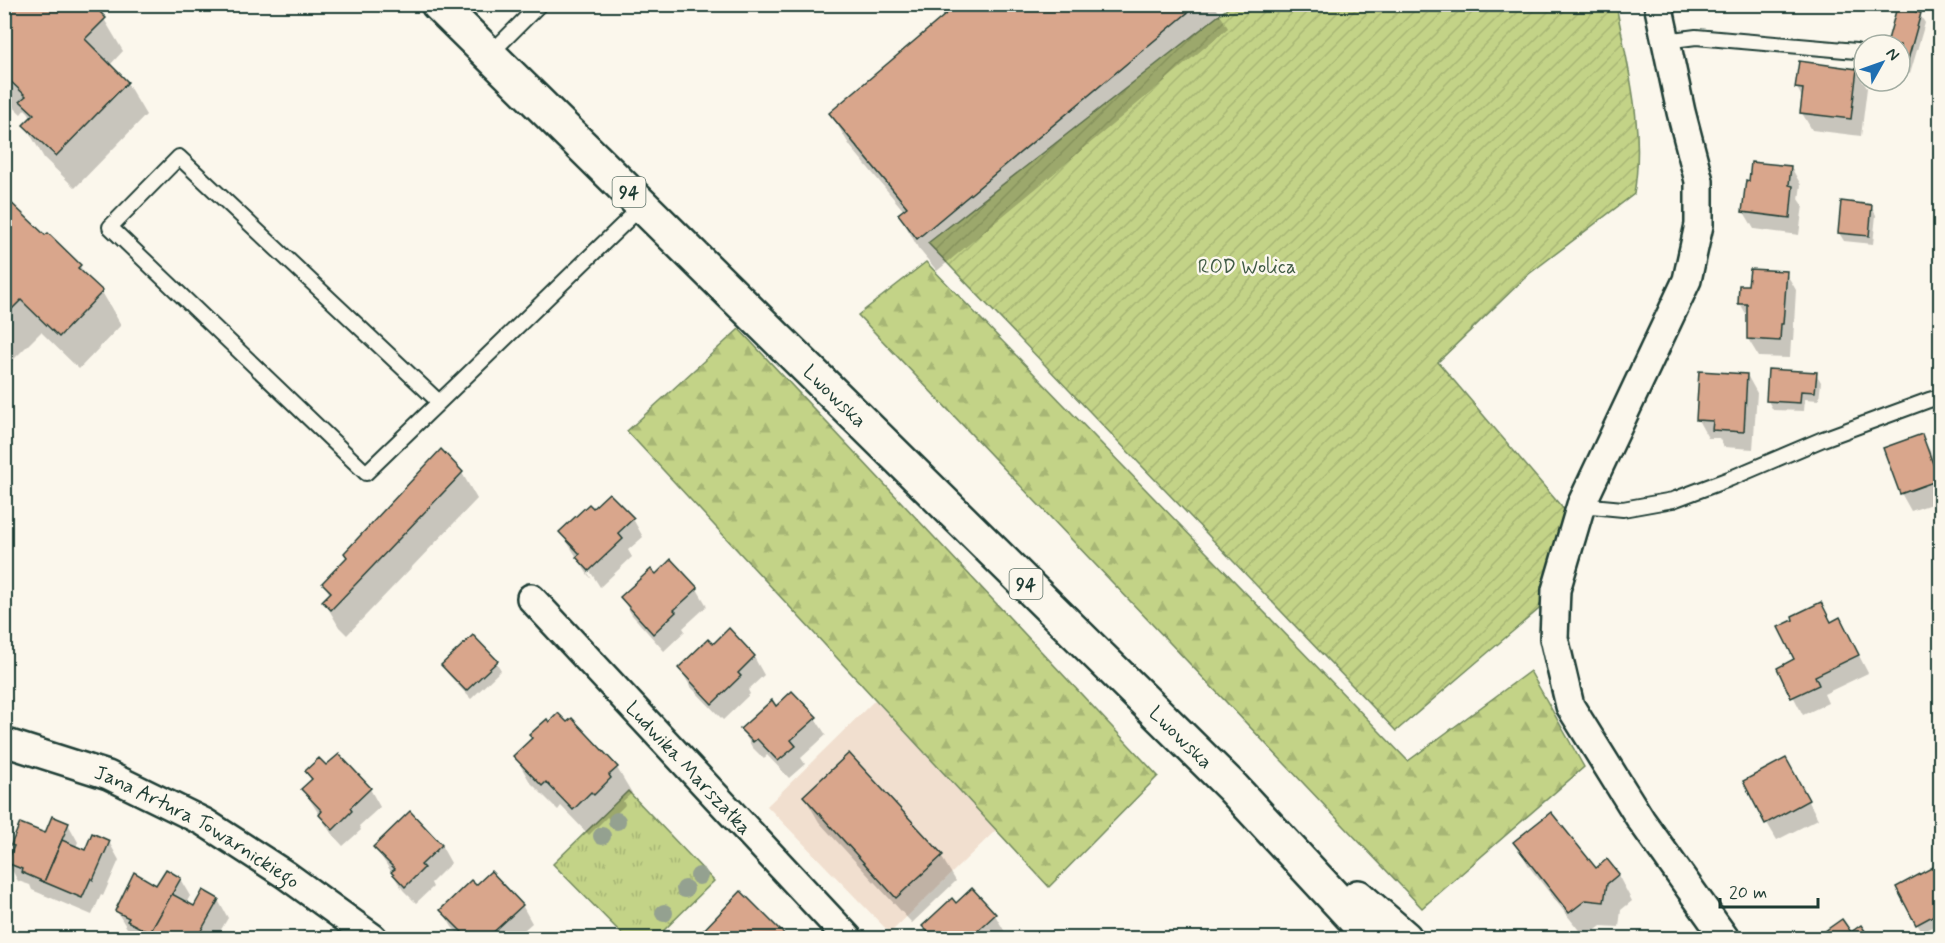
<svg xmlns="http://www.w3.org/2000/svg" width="1945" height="943" font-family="Mynerve,sans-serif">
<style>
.built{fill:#f1dfcf}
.grass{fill:url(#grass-tufts);stroke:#71885e;stroke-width:1.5}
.forest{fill:url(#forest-firs);stroke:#71885e;stroke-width:1.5}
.garden{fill:url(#garden-furrows);stroke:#71885e;stroke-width:1.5}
.shadow{fill:#0003}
.building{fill:#d9a68c;stroke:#1f3d34;stroke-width:1.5}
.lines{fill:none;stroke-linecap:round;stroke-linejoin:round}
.service-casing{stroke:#1f3d34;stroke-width:18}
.minor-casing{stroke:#1f3d34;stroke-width:32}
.primary-casing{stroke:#1f3d34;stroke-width:38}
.service{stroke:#fbf7ec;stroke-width:14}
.minor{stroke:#fbf7ec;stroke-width:27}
.primary{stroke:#fbf7ec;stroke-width:33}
.tree{fill:#94a190}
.labels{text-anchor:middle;stroke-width:5;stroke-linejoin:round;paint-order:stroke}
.shield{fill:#fbf7ec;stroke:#61756b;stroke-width:1.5}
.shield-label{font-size:18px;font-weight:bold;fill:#1f3d34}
.park-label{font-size:20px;fill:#405b45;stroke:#fbf7ec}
.street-label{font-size:20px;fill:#1f3d34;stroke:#fbf7ec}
</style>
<defs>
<pattern id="grass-tufts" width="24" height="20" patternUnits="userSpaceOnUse" patternTransform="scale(1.5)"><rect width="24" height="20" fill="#c3d387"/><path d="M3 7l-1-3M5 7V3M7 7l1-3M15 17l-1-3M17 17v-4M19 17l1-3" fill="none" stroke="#a7b675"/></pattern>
<pattern id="forest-firs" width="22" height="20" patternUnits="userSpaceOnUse" patternTransform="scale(1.5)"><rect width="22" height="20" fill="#c3d387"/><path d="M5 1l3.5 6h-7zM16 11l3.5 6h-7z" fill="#a7b675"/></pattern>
<pattern id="garden-furrows" width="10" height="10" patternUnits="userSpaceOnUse" patternTransform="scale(1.5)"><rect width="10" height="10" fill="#c3d387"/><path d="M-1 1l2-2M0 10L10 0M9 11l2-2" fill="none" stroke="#a7b675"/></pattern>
</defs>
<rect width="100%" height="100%" fill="#fbf7ec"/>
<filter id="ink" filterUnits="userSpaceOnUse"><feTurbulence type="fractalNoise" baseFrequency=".0167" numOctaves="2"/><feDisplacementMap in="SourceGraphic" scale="12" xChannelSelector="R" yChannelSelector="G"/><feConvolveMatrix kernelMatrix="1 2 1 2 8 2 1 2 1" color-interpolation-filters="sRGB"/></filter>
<g filter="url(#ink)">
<polygon class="built" points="875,700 996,830 890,933 767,806"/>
<polygon class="grass" points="628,791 714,881 656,938 626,938 553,864"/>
<g class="forest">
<polygon points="926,262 1408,761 1530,671 1584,767 1422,908 858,315"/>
<polygon points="739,329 1158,776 1049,887 627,431"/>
</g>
<path class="garden" d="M 1232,5 L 1616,5 C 1628,68 1645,129 1634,194 L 1529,274 L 1438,362 L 1566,512 L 1539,609 L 1396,731 L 928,243 Z"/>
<g class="shadow">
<polygon points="4,4 104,19 123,51 110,65 127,83 146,115 75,188 44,158 25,125 32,118 28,112 25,109 21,114 4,98"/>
<polygon points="961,4 1214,4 1228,28 937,271 918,248 900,215 904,211 850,146 831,114"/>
<polygon points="1920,15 1925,23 1910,74 1900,71 1900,45 1882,45"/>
<polygon points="1856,70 1867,88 1861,136 1812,130 1802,113 1803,99 1797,88"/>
<polygon points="1791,167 1801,185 1799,199 1803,205 1799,235 1754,229 1744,212"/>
<polygon points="4,198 45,237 80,266 88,279 102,292 121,325 79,369 41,332 4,369"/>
<polygon points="1871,206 1876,215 1873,244 1844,241 1839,233"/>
<polygon points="1786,273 1796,290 1793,341 1791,341 1790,358 1759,357 1748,339 1749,319 1740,303 1749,287"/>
<polygon points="1816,374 1821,382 1819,400 1805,399 1804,411 1773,410 1768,401"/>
<polygon points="1747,375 1757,393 1753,449 1724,447 1719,438 1708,438 1698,420"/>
<polygon points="1921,436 1931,453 1940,479 1940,501 1911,511 1901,493"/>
<polygon points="441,452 462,473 477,499 347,635 339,627 324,601 330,595 324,583"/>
<polygon points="609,495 633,519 643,537 628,550 632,557 600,587 590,571 588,573 592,579 588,575 561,532 593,510"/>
<polygon points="656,576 697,589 707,606 683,628 685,631 664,651 632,615 622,598"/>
<polygon points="1840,619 1868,673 1824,694 1828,703 1803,715 1779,669 1796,660 1832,623"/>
<polygon points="713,646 754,657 764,675 748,690 750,694 723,720 690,686 680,668"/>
<polygon points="496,662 501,670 471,699 447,673 443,665"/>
<polygon points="776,708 815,718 826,735 801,758 805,764 789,778 767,755 764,759 752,747 742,729"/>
<polygon points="549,724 617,768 632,793 623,801 625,805 610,820 607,817 589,835 561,806 558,810 530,782 515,756"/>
<polygon points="326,768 370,789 380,807 359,826 361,830 343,846 331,833 303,789 312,781 307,771"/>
<polygon points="1796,777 1818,819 1777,840 1767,823"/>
<polygon points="804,796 941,856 956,881 912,923 819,822"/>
<polygon points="68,824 78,842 76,847 86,852 109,842 119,860 103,896 101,895 92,915 32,890 30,885 18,881 8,863 15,848 13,845 46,835"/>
<polygon points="1515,842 1595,870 1618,875 1632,901 1621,910 1619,927 1601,926 1585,938 1530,868"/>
<polygon points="441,845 451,863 431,883 433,887 416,903 403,890 375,847"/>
<polygon points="1934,868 1940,880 1940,923 1922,932 1917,924"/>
<polygon points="180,879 190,896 186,903 194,908 218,900 228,918 216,938 140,938 137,933 127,928 116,910 157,887"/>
<polygon points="476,887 522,905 532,923 515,938 463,938 452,927 442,910"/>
<polygon points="741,893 785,938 700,938 699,937"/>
<polygon points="956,905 995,915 1005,932 998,938 931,938 924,926"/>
<polygon points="1842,921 1851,934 1861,927 1868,938 1817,938"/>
<polygon points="239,934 245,938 235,938"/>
<polygon points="271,934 277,938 267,938"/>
</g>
<g class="building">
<polygon points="4,4 92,4 106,18 85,39 128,82 56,156 23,125 34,114 20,101 26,96 6,77 4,79"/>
<polygon points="958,4 1198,4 917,239 898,214 907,207 829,113"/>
<polygon points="1897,7 1921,13 1906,67 1900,65 1900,45 1881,45 1882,39 1888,40"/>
<polygon points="1799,61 1857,69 1851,119 1800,113 1803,89 1795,88"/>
<polygon points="1751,162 1791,166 1789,185 1793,186 1790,218 1742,212 1746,180 1749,181"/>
<polygon points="4,196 45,235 48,233 81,265 78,268 103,291 59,337 21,300 4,317"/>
<polygon points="1841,201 1872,205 1869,236 1838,233"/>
<polygon points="1750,269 1787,271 1783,324 1781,324 1780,341 1747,339 1747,304 1738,304 1739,285 1748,285"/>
<polygon points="1768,369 1817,372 1815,392 1801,391 1800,403 1766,401"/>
<polygon points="1699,371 1747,374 1744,432 1712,430 1713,421 1696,420"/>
<polygon points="1922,434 1939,480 1900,494 1883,448"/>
<polygon points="441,449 463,472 331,610 322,601 331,592 322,583 347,557 344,553"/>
<polygon points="609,493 634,518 618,533 623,539 589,571 576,557 580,554 559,532 589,504 593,508"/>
<polygon points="671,559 698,588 674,610 676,612 653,634 620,597 651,569 656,574"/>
<polygon points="1821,602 1831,622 1840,617 1859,655 1815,676 1819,685 1791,698 1777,668 1794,659 1778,627 1793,620 1792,616"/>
<polygon points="729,628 755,656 738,673 741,676 712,704 678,668 708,639 713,644"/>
<polygon points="473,635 498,661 466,691 441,665"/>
<polygon points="792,691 817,717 791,740 796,746 778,761 757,739 753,742 740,729 772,700 776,706"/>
<polygon points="558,713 567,722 572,718 618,767 609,775 611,778 594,795 591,792 573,810 546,782 542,786 513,756 532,738 529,735 547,719 549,722"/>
<polygon points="849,753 943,855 896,898 803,796"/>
<polygon points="339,754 371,788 350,808 352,811 333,830 319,815 322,811 301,789 312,779 305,771 319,758 326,765"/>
<polygon points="1786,758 1809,800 1765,824 1743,781"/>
<polygon points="410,811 442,845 421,865 424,868 405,887 391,872 395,869 373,847"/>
<polygon points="1551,812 1596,868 1607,859 1619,874 1607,884 1604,902 1586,900 1569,913 1513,842"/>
<polygon points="52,816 69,823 44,882 21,872 22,869 7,863 14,846 11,845 20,823 45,833"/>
<polygon points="92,833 110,841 93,880 91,878 82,898 44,882 62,840 85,850"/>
<polygon points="1935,866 1940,878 1940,912 1916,925 1896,887"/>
<polygon points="166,869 181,878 150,933 127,921 129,918 115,911 134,872 156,885"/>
<polygon points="491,871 523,905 487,938 468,938 440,910 471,880 476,885"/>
<polygon points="972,888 996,914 971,937 973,938 934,938 922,926 952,898 956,903"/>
<polygon points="203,890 219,899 198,936 196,934 194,938 160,938 150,933 172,894 194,906"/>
<polygon points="741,891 788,938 699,938 697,937"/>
<polygon points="1842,919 1851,932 1861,925 1870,938 1815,938"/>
</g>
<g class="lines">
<g class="service-casing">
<g id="service">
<polyline points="1665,41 1696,37 1856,51"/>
<polyline points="489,55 540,4"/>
<polyline points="439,402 179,157 110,227 366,473 642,206"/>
<polyline points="1581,505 1623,509 1673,500 1729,479 1823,439 1929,400 1940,397"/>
</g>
</g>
<g class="minor-casing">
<g id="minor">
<polyline points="1658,4 1681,112 1699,181 1699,225 1687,280 1581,505 1556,590 1554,638 1570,706 1641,820 1725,938"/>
<path id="s1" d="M 531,598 L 848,938"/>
<path id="s2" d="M 4,742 L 108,775 L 204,822 L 286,875 L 373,938"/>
</g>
</g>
<g class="primary-casing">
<g id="primary">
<path id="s3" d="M 438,4 L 1232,787 L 1372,938"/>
<polyline points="1358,897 1405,938"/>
</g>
</g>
<use href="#service" class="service"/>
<use href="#minor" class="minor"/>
<use href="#primary" class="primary"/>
</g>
<g class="tree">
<circle cx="617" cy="821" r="9"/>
<circle cx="602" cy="836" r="9"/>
<circle cx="699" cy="876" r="9"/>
<circle cx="685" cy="889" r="9"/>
<circle cx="664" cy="913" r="9"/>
</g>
</g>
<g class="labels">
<g class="shield">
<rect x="612.5" y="177" width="33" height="30" rx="4.5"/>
<rect x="1009.5" y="569" width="33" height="30" rx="4.5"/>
</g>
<g class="shield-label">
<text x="629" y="198">94</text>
<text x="1026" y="590">94</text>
</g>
<g class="park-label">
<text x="1247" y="273">ROD Wolica</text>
</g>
<g class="street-label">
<text dy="7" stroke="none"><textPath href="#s3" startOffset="558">Lwowska</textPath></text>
<text dy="7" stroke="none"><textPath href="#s3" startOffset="1044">Lwowska</textPath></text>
<text dy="7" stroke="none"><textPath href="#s1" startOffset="232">Ludwika Marszałka</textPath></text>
<text dy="7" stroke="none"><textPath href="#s2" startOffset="212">Jana Artura Towarnickiego</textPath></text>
</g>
</g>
<rect width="1945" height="943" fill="none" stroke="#fbf7ec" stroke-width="24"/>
<rect x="12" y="12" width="1921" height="919" fill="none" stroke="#1f3d34" stroke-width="2" filter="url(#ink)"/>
<g transform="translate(1882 63) rotate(50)"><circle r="28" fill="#fbf7ec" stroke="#a3ada2" stroke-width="1.5"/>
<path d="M0-4.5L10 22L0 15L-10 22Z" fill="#1f6fb2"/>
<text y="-9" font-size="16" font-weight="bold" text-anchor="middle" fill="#1f3d34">N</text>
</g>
<path d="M1720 898v9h98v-9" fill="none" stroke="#1f3d34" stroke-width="3"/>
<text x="1729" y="898" font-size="18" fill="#1f3d34" stroke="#fbf7ec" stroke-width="4.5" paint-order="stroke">20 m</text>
</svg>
